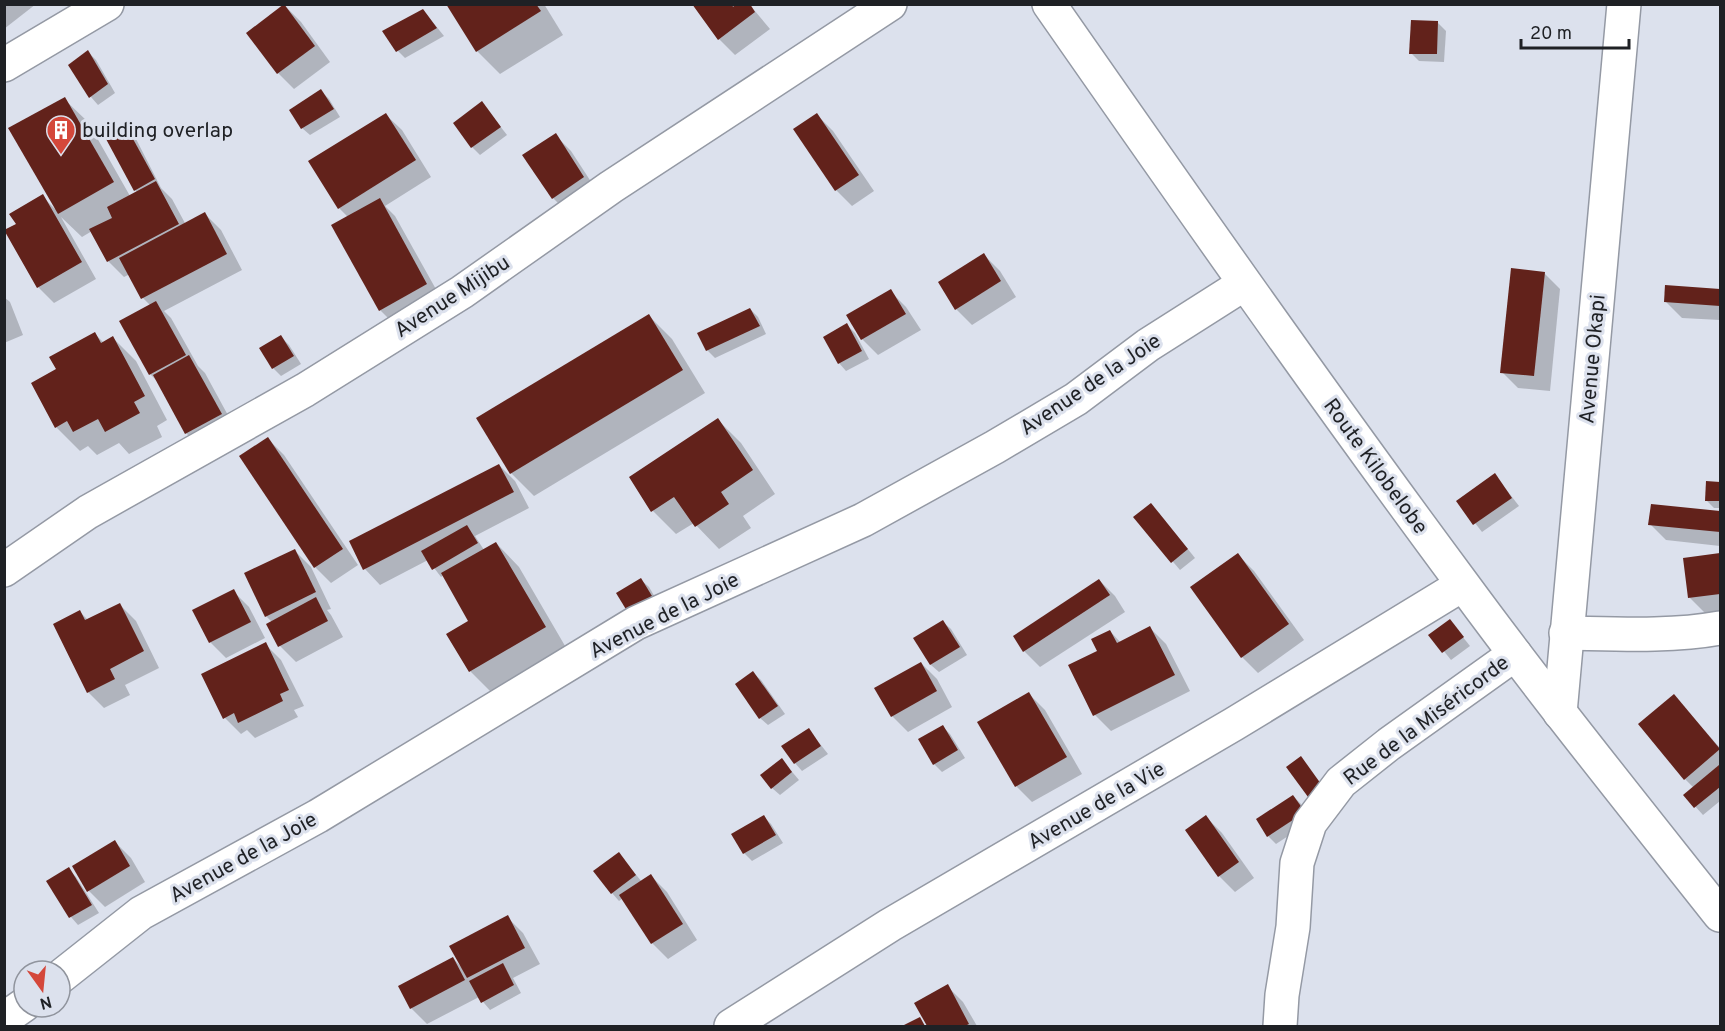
<svg xmlns="http://www.w3.org/2000/svg" width="1725" height="1031" font-family="Overpass,sans-serif">
<style>
.shadow{fill:#0003}
.building{fill:#62221b}
.lines{fill:none;stroke-linecap:round;stroke-linejoin:round}
.minor-casing{stroke:#9499a4;stroke-width:36}
.minor{stroke:#fff;stroke-width:33}
.labels{text-anchor:middle;stroke-width:6;stroke-linejoin:round;paint-order:stroke}
.poi-label{font-size:21px;fill:#1f2125;stroke:#dce1ed;text-anchor:start}
.street-label{font-size:21px;fill:#1f2125;stroke:#dce1ed}
</style>
<rect width="100%" height="100%" fill="#dce1ed"/>
<g class="shadow">
<polygon points="4,4 36,4 4,29"/>
<polygon points="448,4 544,4 563,35 500,74 477,51"/>
<polygon points="694,4 734,4 736,7 749,4 770,29 735,55 719,39"/>
<polygon points="285,6 301,22 330,62 294,89 278,73"/>
<polygon points="423,10 444,36 405,58 398,51"/>
<polygon points="1438,23 1446,31 1444,62 1419,61 1411,53"/>
<polygon points="88,52 96,60 115,93 98,105 91,97 70,65"/>
<polygon points="321,91 329,99 340,117 310,135 302,128"/>
<polygon points="64,99 88,122 130,196 138,193 135,190 127,129 135,137 161,188 172,199 186,225 205,214 221,230 242,270 164,311 171,318 198,366 205,373 236,430 202,449 186,433 158,382 150,374 150,305 143,298 130,274 124,277 108,261 92,231 82,237 61,217 96,279 54,303 38,287 18,225 42,196 55,209"/>
<polygon points="482,103 507,135 480,155 472,147"/>
<polygon points="386,115 402,130 431,177 385,206 395,216 442,300 396,326 380,310 348,217 339,208"/>
<polygon points="817,115 833,131 874,191 852,206 836,190"/>
<polygon points="555,135 571,151 599,194 569,214 553,198"/>
<polygon points="984,255 1000,271 1016,297 972,325 956,309"/>
<polygon points="1544,273 1560,289 1550,391 1518,388 1502,372"/>
<polygon points="1667,287 1720,290 1720,320 1682,318 1666,302"/>
<polygon points="890,291 906,307 921,330 878,355 862,339"/>
<polygon points="4,297 10,302 23,335 4,343"/>
<polygon points="750,309 758,317 766,334 715,358 707,350"/>
<polygon points="649,316 672,339 705,393 534,496 511,473"/>
<polygon points="847,325 855,333 869,359 846,371 839,363"/>
<polygon points="95,334 104,343 113,338 136,361 167,420 157,426 162,437 129,454 119,443 97,455 88,446 80,451 56,427 33,383 58,370"/>
<polygon points="281,337 289,345 301,364 281,376 273,368"/>
<polygon points="718,420 741,443 775,494 743,516 751,528 719,549 694,523 676,534 653,511"/>
<polygon points="268,439 284,455 358,565 331,583 315,567"/>
<polygon points="499,465 515,481 529,508 475,536 484,550 496,543 519,567 568,651 493,694 470,671 471,621 444,575 441,577 428,560 380,585 365,569"/>
<polygon points="1495,475 1519,506 1482,532 1458,501"/>
<polygon points="1707,483 1720,483 1720,508 1714,508 1706,500"/>
<polygon points="1652,506 1720,513 1720,546 1666,540 1650,524"/>
<polygon points="1159,513 1195,558 1180,570 1135,517"/>
<polygon points="295,551 311,567 331,609 327,610 331,615 343,637 296,662 280,646 272,622 266,616"/>
<polygon points="1720,554 1720,612 1706,614 1690,598 1684,559"/>
<polygon points="1238,555 1254,571 1304,640 1258,673 1242,657"/>
<polygon points="641,580 649,587 659,604 628,610"/>
<polygon points="1099,580 1115,596 1125,612 1040,667 1024,651 1015,636"/>
<polygon points="233,591 249,607 265,638 226,658 210,642"/>
<polygon points="120,605 136,621 159,668 125,685 130,695 104,708 88,692 80,612 88,620"/>
<polygon points="1450,621 1470,646 1451,660 1431,635"/>
<polygon points="943,622 951,629 967,655 939,672 931,665 915,638"/>
<polygon points="1150,628 1166,644 1190,691 1111,731 1095,715 1100,652 1110,631 1121,643"/>
<polygon points="265,644 281,660 304,706 294,710 298,717 255,738 247,730 241,734 225,718"/>
<polygon points="921,663 937,679 952,707 908,732 892,716"/>
<polygon points="753,673 761,680 785,714 768,725 760,718"/>
<polygon points="1029,694 1045,710 1082,774 1032,802 1016,786 979,723"/>
<polygon points="1674,696 1720,748 1720,801 1703,815 1685,795 1694,788 1685,779"/>
<polygon points="942,726 950,734 965,758 942,772 934,764"/>
<polygon points="809,730 828,754 802,771 795,763"/>
<polygon points="782,760 799,780 780,795 772,788"/>
<polygon points="1293,796 1301,804 1311,821 1276,844 1268,836"/>
<polygon points="763,816 771,824 783,843 752,861 744,853"/>
<polygon points="1206,817 1222,833 1254,878 1235,892 1219,876"/>
<polygon points="115,842 131,858 145,882 105,907 89,891"/>
<polygon points="619,854 642,882 651,876 667,892 697,940 668,959 652,943 623,898 619,901 612,893"/>
<polygon points="68,869 76,877 99,913 78,925 71,917 48,881"/>
<polygon points="507,917 523,933 540,964 513,978 521,993 490,1010 479,997 427,1024 411,1008 453,958 462,968"/>
<polygon points="947,986 963,1002 977,1026 929,1026 916,1003"/>
</g>
<g class="building">
<polygon points="284,4 315,46 277,74 246,33"/>
<polygon points="446,4 536,4 541,11 476,52"/>
<polygon points="692,4 732,4 733,7 736,4 750,4 755,12 718,40"/>
<polygon points="423,9 437,28 396,52 382,31"/>
<polygon points="1411,20 1438,21 1437,54 1409,54"/>
<polygon points="88,50 108,84 89,98 68,65"/>
<polygon points="321,89 334,109 301,129 289,110"/>
<polygon points="65,97 114,182 58,214 8,128"/>
<polygon points="482,101 501,127 471,148 453,123"/>
<polygon points="386,113 416,160 338,209 308,161"/>
<polygon points="817,113 859,175 835,191 793,129"/>
<polygon points="127,128 155,179 134,191 106,139"/>
<polygon points="556,133 584,177 552,199 522,155"/>
<polygon points="156,181 179,224 107,262 89,229 112,218 107,207"/>
<polygon points="43,194 82,262 37,288 4,230 16,224 9,214"/>
<polygon points="380,198 427,284 379,311 331,225"/>
<polygon points="205,212 227,254 141,299 119,258"/>
<polygon points="984,253 1001,281 955,310 938,282"/>
<polygon points="1511,268 1545,272 1534,376 1500,373"/>
<polygon points="1665,285 1720,289 1720,306 1664,302"/>
<polygon points="891,289 906,314 861,340 846,315"/>
<polygon points="156,301 186,355 149,375 119,321"/>
<polygon points="750,308 760,326 706,351 697,333"/>
<polygon points="649,314 683,370 510,474 476,418"/>
<polygon points="847,323 862,351 838,364 823,337"/>
<polygon points="95,332 101,343 113,336 145,396 134,402 140,413 105,432 98,419 73,432 67,421 55,428 31,383 56,369 49,357"/>
<polygon points="281,335 294,356 272,369 259,348"/>
<polygon points="189,355 222,414 185,434 153,375"/>
<polygon points="718,418 753,470 721,492 729,504 695,527 674,497 651,512 629,477"/>
<polygon points="268,437 343,549 314,568 239,456"/>
<polygon points="499,464 514,492 363,570 349,541"/>
<polygon points="1495,473 1512,498 1473,525 1456,501"/>
<polygon points="1706,481 1720,482 1720,501 1705,501"/>
<polygon points="1151,503 1188,549 1171,563 1133,517"/>
<polygon points="1651,504 1720,511 1720,532 1648,525"/>
<polygon points="467,525 478,543 432,570 421,551"/>
<polygon points="496,542 546,627 469,672 446,634 468,621 441,573"/>
<polygon points="295,549 316,592 265,617 244,573"/>
<polygon points="1238,553 1289,624 1241,658 1190,587"/>
<polygon points="1720,553 1720,594 1688,598 1683,558"/>
<polygon points="641,578 652,596 627,611 616,593"/>
<polygon points="1099,579 1110,595 1023,652 1013,636"/>
<polygon points="234,589 251,622 209,643 192,610"/>
<polygon points="316,597 328,621 278,647 266,624"/>
<polygon points="120,603 144,651 110,669 115,679 87,693 53,624 80,610 85,620"/>
<polygon points="1450,619 1464,637 1442,653 1428,635"/>
<polygon points="943,620 960,647 930,665 913,638"/>
<polygon points="1150,626 1175,675 1093,716 1068,665 1097,651 1091,639 1110,630 1117,643"/>
<polygon points="266,642 289,690 280,694 283,701 238,723 234,713 223,719 201,674"/>
<polygon points="921,662 937,691 891,717 874,688"/>
<polygon points="753,671 778,706 759,719 735,684"/>
<polygon points="1029,692 1067,757 1015,787 977,722"/>
<polygon points="1674,694 1720,749 1684,780 1638,724"/>
<polygon points="943,725 958,750 933,765 918,739"/>
<polygon points="809,728 821,746 794,764 781,746"/>
<polygon points="1301,756 1326,791 1311,801 1286,767"/>
<polygon points="782,758 792,772 771,789 760,775"/>
<polygon points="1719,765 1720,787 1694,808 1683,795"/>
<polygon points="1293,795 1305,812 1267,837 1256,819"/>
<polygon points="764,815 776,835 743,854 731,834"/>
<polygon points="1206,815 1239,862 1218,877 1185,830"/>
<polygon points="115,840 130,866 87,892 72,866"/>
<polygon points="619,852 636,875 611,894 593,871"/>
<polygon points="69,867 92,905 69,918 46,881"/>
<polygon points="651,874 683,924 651,944 619,895"/>
<polygon points="508,915 525,948 467,978 449,946"/>
<polygon points="453,957 465,980 410,1009 398,986"/>
<polygon points="503,963 514,985 481,1003 469,981"/>
<polygon points="948,984 969,1024 965,1026 927,1026 914,1003"/>
<polygon points="920,1017 925,1026 902,1026"/>
</g>
<g class="lines">
<g class="minor-casing">
<g id="minor">
<path d="M 1049,4 C 1185,199 1321,393 1462,583 C 1545,696 1633,805 1720,915"/>
<polyline points="4,65 107,4"/>
<polyline points="4,570 88,512 305,390 462,292 611,187 890,4"/>
<path d="M 1566,633 C 1618,634 1670,637 1720,628"/>
<polyline points="1560,713 1624,4"/>
<polyline points="60,977 141,913 318,816 636,623 863,520 995,447 1076,399 1148,345 1244,284"/>
<polyline points="4,1019 24,1005"/>
<polyline points="731,1026 890,925 1234,724 1462,585"/>
<polyline points="1280,1026 1282,995 1293,927 1297,863 1310,823 1341,782 1389,744 1515,654"/>
</g>
</g>
<use href="#minor" class="minor"/>
</g>
<defs>
<g id="building-pin" transform="scale(1.5)"><path d="M0 17L-7.5 6A9.5 9.5 0 1 1 7.5 6Z" fill="#d4473a" stroke="#dce1ed"/><path d="M-4-6H4V6H1V3H-1V6H-4ZM-2.5-4.3h1.7v1.8h-1.7ZM.8-4.3h1.7v1.8H.8ZM-2.5-1h1.7V.8h-1.7ZM.8-1h1.7V.8H.8Z" fill="#fff"/></g>
</defs>
<g fill-rule="evenodd">
<use href="#building-pin" x="61" y="130"/>
</g>
<g class="labels">
<g class="poi-label">
<text x="82" y="137">building overlap</text>
</g>
<g class="street-label">
<text transform="translate(452 296) rotate(-33)" y="7">Avenue Mijibu</text>
<text transform="translate(1592 359) rotate(-85)" y="7">Avenue Okapi</text>
<text transform="translate(1090 384) rotate(-34)" y="7">Avenue de la Joie</text>
<text transform="translate(1376 466) rotate(54)" y="7">Route Kilobelobe</text>
<text transform="translate(664 615) rotate(-27)" y="7">Avenue de la Joie</text>
<text transform="translate(1426 720) rotate(-37)" y="7">Rue de la Miséricorde</text>
<text transform="translate(1096 805) rotate(-30)" y="7">Avenue de la Vie</text>
<text transform="translate(243 857) rotate(-29)" y="7">Avenue de la Joie</text>
</g>
</g>
<rect width="1725" height="1031" fill="none" stroke="#1f2125" stroke-width="12"/>
<g transform="translate(42 989) rotate(165)"><circle r="28" fill="#dce1ed" stroke="#90949d" stroke-width="1.5"/>
<path d="M0-4.5L10 22L0 15L-10 22Z" fill="#d4473a"/>
<text y="-9" font-size="16" font-weight="bold" text-anchor="middle" fill="#1f2125">N</text>
</g>
<path d="M1521 39v9h108v-9" fill="none" stroke="#1f2125" stroke-width="3"/>
<text x="1530" y="39" font-size="18" fill="#1f2125" stroke="#dce1ed" stroke-width="4.5" paint-order="stroke">20 m</text>
</svg>
